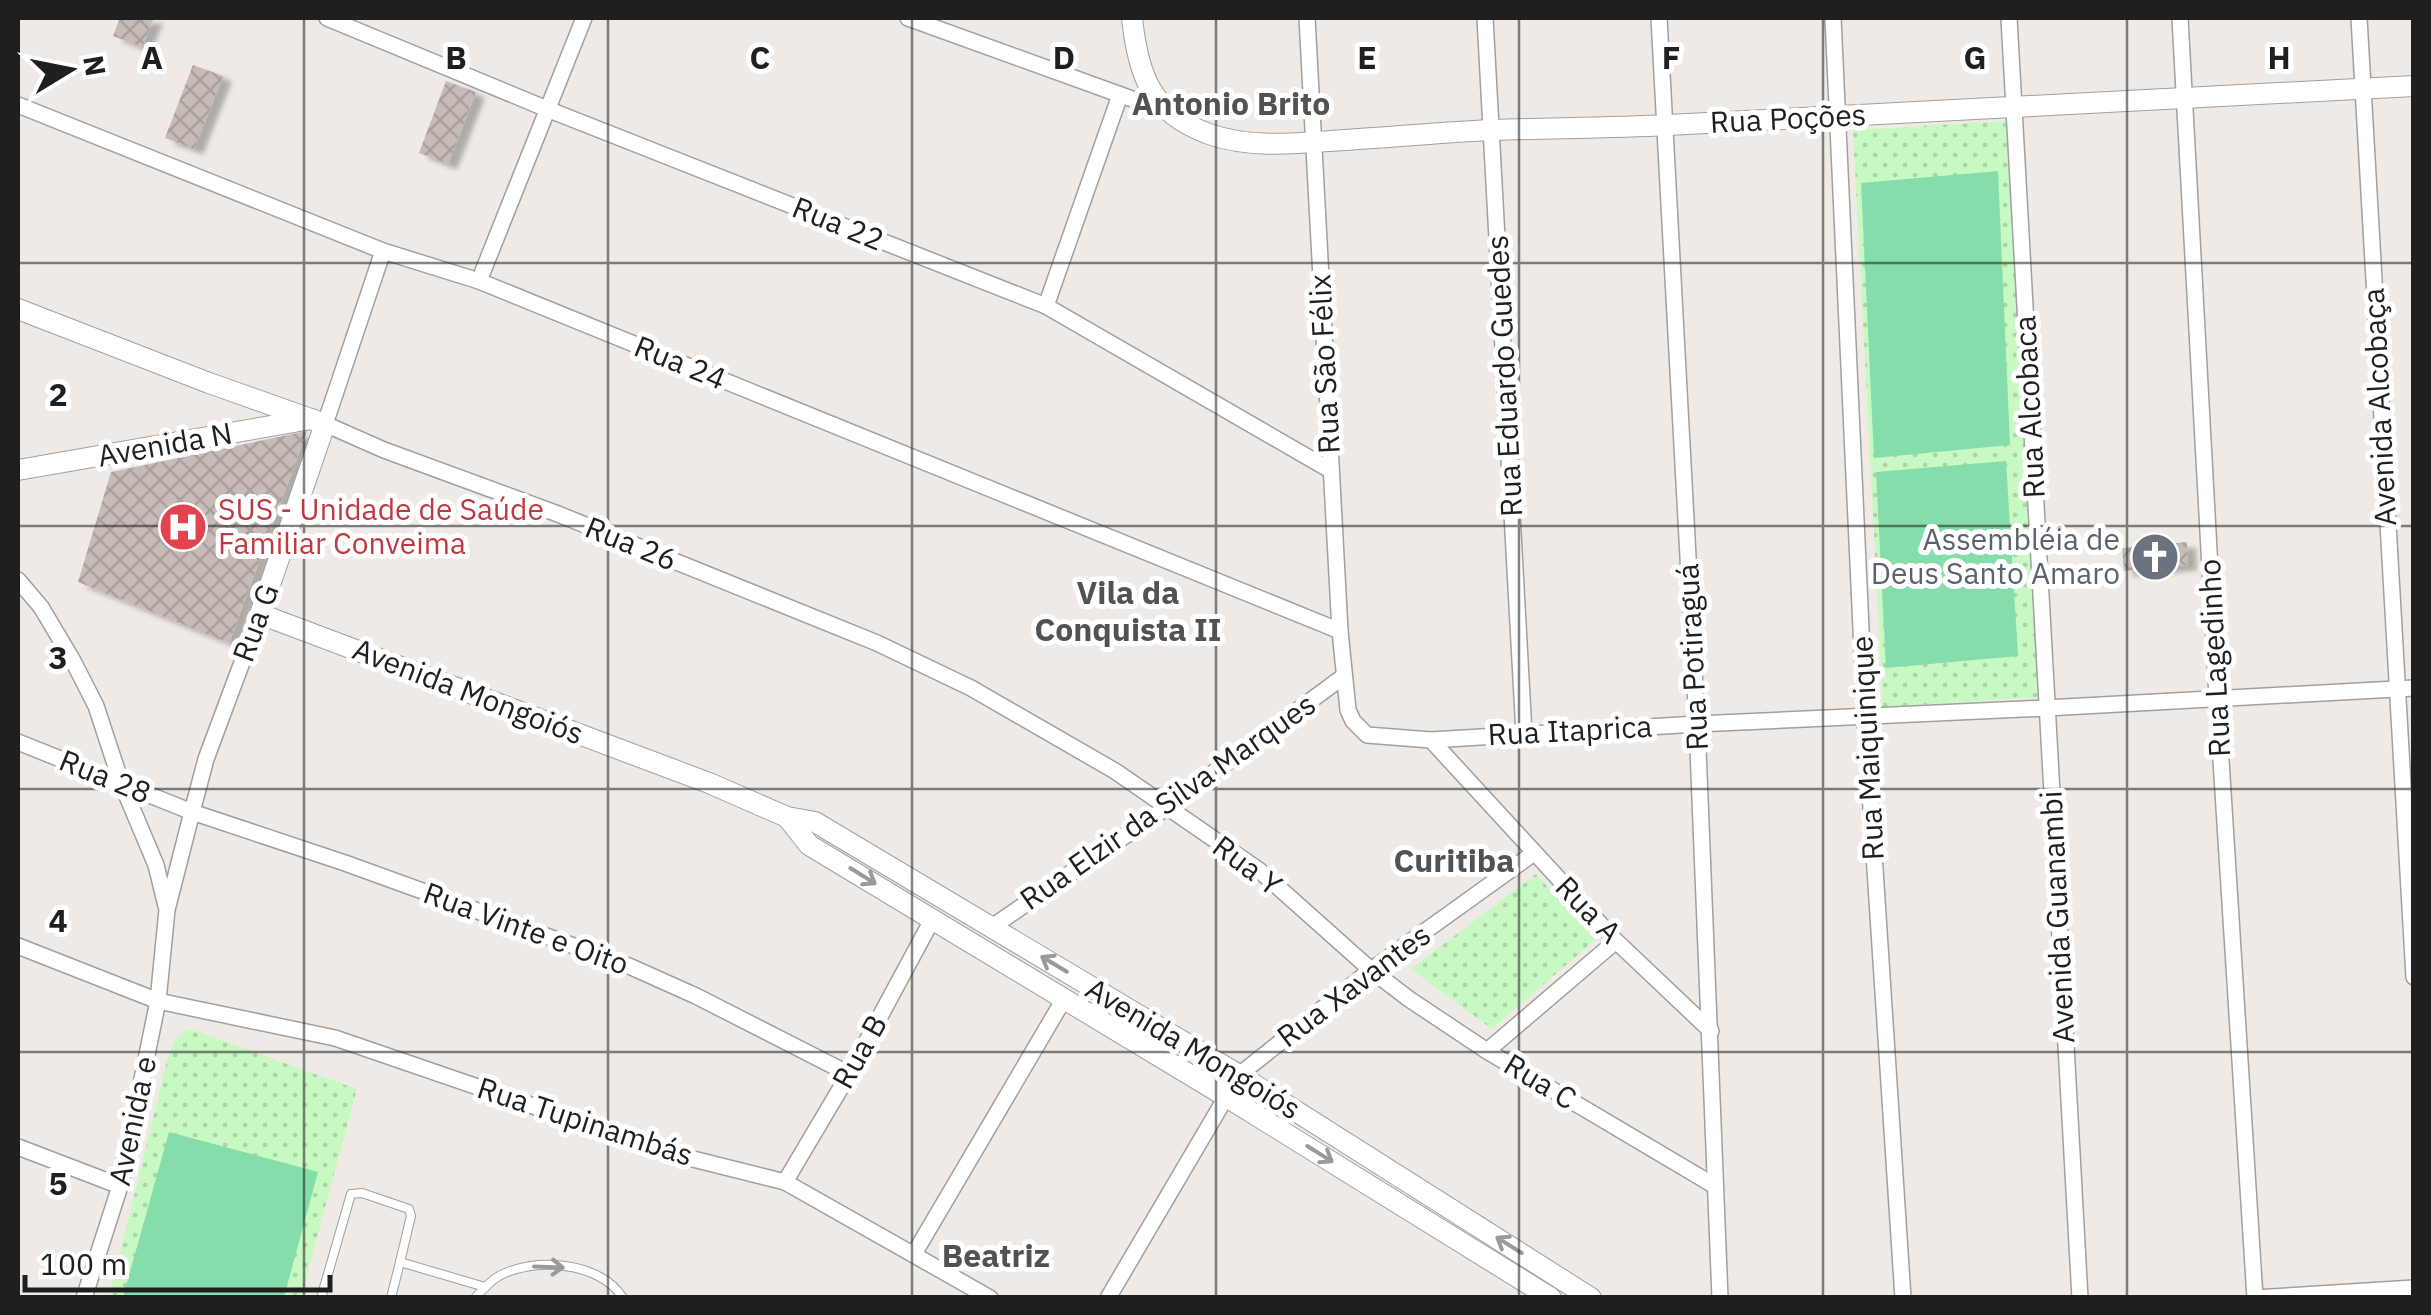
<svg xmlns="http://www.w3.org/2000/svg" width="2431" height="1315" font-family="'IBM Plex Sans',sans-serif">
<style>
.park{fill:url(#park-dots)}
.pitch{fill:#84ddaa}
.building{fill:url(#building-cross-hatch);filter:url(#shadow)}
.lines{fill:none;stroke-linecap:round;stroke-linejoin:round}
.service-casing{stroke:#a0a0a0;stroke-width:10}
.minor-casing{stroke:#a0a0a0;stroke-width:18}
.tertiary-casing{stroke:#a0a0a0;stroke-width:22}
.service{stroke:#fff;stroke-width:8}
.minor{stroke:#fff;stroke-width:15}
.tertiary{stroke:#fff;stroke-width:20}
.oneway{stroke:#9a9a9a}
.grid{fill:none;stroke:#1f1f1f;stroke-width:2.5;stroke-opacity:0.55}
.labels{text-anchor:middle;stroke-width:10;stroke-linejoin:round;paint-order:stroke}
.street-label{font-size:30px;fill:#1f1f1f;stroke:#fff}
.health-label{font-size:30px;fill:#be3a42;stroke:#fff;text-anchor:start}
.worship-label{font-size:30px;fill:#5b616d;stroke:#fff;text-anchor:end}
.neighbourhood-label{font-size:32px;font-weight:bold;fill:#525252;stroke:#fff}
.grid-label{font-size:32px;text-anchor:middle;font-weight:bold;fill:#1f1f1f;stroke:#fff;stroke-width:10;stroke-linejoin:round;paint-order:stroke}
</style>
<defs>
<pattern id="park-dots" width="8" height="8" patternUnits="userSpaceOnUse" patternTransform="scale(2.5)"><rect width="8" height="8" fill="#c8f9c2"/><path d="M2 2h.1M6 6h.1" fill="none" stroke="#abd5a6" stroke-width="1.8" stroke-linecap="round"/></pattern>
<pattern id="building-cross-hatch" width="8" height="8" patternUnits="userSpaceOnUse" patternTransform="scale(2.5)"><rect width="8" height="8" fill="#c7bbb8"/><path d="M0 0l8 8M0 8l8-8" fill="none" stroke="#aaa09e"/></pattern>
<filter id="shadow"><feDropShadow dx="9" dy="5.5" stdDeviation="2.5" flood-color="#0004"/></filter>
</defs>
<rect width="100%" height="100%" fill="#efeae5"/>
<g class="park">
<polygon points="2008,121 2041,697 1883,707 1853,130"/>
<polygon points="1536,874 1595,940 1492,1029 1411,969"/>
<polygon points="185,1030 196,1031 357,1089 301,1297 109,1298 168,1057 175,1040"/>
</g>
<g class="pitch">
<polygon points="1998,171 2010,445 1874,458 1861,183"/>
<polygon points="2006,461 2018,656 1886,668 1876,472"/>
<polygon points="169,1132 318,1172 284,1297 123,1297"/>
</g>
<g class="building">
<polygon points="120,18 154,18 142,47 113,36"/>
<polygon points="193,65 223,76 194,149 165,138"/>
<polygon points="446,81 476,92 448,164 419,153"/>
<polygon points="307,431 229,643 78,582 111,472"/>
<polygon points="2187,542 2188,565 2124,571 2122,548"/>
</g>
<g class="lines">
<g class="service-casing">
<g id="service">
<polyline points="321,1298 351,1194 362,1193 409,1209 411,1216 400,1262"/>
<polyline points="391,1298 400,1262 485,1287"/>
<path d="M 475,1298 C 482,1290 490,1281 499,1276 C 533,1257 600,1261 623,1298"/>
</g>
</g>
<g class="minor-casing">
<g id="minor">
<polyline points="327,18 547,109 1046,306 1330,470"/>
<polyline points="908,18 1168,112"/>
<polyline points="1307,18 1340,631 1348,710 1353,721 1367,735 1431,740 1697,724 2046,708 2414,688"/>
<polyline points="1485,18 1524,734"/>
<polyline points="1659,18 1697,724 1720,1298"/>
<polyline points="1833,18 1865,716 1903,1298"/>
<polyline points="2009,18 2080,1298"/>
<polyline points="2180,18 2217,697 2255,1298"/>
<polyline points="2359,18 2414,977"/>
<polyline points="18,105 383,251 479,281 1340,631"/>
<polyline points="383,251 325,424 384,450 558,514 877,643 971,688 1115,771 1260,871 1371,970 1409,999 1487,1051 1715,1186"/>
<polyline points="479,281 584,18"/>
<polyline points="1046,306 1120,95"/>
<polyline points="18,580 41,607 72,659 96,706 121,782 156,865 166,906"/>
<polyline points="1431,740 1616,941 1711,1031"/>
<polyline points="18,742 192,812 345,863 629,966 696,996 849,1074"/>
<polyline points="992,927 1167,807 1344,676"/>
<polyline points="18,946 158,1001 335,1038 673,1154 785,1182 990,1298"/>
<polyline points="1487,1051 1616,941"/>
<polyline points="18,1147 120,1186"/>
<polyline points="785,1182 849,1074 932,920"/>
<polyline points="914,1254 1064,999"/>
<polyline points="84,1298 120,1186 158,1001 167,910 192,812 206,759 260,614"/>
<polyline points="1108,1298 1239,1075 1371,970 1534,853"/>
<polyline points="2255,1298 2414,1288"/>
</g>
</g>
<g class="tertiary-casing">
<g id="tertiary">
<path d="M 1132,18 C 1138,75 1151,113 1209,134 C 1251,149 1300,143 1344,140 C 1394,137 1444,132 1494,130 C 1552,128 1610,128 1668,125 C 1916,114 2165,100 2414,86"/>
<polyline points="18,309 209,383 325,424 260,614 709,783 787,817 815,822 1239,1075 1591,1298"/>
<polyline points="18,470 311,419"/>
<polyline points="787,817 809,845 1225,1096 1551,1298"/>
</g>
</g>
<use href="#service" class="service"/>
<use href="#minor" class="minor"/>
<use href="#tertiary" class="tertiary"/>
</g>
<defs><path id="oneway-shaft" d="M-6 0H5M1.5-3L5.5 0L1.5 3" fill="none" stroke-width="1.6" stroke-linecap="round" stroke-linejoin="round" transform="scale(2.5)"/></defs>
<g class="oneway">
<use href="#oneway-shaft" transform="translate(863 876) rotate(32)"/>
<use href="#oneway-shaft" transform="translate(1054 964) rotate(-149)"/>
<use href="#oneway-shaft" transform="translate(1320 1154) rotate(32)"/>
<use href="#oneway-shaft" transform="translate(1509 1245) rotate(-148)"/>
<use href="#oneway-shaft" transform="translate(549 1267) rotate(2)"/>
</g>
<path class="grid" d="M 304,18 L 304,1298M 608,18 L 608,1298M 912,18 L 912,1298M 1216,18 L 1216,1298M 1519,18 L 1519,1298M 1823,18 L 1823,1298M 2127,18 L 2127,1298M 18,263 L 2414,263M 18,526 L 2414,526M 18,789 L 2414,789M 18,1052 L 2414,1052"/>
<defs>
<g id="hospital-disc" transform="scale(2.5)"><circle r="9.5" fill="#e0444e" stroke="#fff"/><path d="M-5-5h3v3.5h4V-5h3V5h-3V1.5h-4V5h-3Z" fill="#fff"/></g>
<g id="church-disc" transform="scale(2.5)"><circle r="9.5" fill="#6b7280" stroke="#fff"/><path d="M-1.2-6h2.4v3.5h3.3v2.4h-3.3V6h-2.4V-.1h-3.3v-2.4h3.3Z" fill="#fff"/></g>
</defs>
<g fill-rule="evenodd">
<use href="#hospital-disc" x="183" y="527"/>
<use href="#church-disc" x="2155" y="557"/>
</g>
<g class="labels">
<g class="street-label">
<text transform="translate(1788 119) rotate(-3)" y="10">Rua Poções</text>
<text transform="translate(838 224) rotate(22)" y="10">Rua 22</text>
<text transform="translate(680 363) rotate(22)" y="10">Rua 24</text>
<text transform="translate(1325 364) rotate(-93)" y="10">Rua São Félix</text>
<text transform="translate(1505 376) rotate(-93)" y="10">Rua Eduardo Guedes</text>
<text transform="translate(2030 407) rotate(-93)" y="10">Rua Alcobaca</text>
<text transform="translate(2380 407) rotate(-93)" y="10">Avenida Alcobaça</text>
<text transform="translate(165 445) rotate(-10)" y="10">Avenida N</text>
<text transform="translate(631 544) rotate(22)" y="10">Rua 26</text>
<text transform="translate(256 623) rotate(-70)" y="10">Rua G</text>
<text transform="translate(1693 657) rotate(-93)" y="10">Rua Potiraguá</text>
<text transform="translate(2215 658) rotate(-93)" y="10">Rua Lagedinho</text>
<text transform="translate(468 692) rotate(21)" y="10">Avenida Mongoiós</text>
<text transform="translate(1570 731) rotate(-3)" y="10">Rua Itaprica</text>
<text transform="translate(1868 748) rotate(-93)" y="10">Rua Maiquinique</text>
<text transform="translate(105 777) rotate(22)" y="10">Rua 28</text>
<text transform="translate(1168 802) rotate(-35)" y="10">Rua Elzir da Silva Marques</text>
<text transform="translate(1247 866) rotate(37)" y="10">Rua Y</text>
<text transform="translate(1588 910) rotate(46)" y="10">Rua A</text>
<text transform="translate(2058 917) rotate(-93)" y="10">Avenida Guanambi</text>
<text transform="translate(526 929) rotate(20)" y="10">Rua Vinte e Oito</text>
<text transform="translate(1354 986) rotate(-37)" y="10">Rua Xavantes</text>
<text transform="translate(1193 1049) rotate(31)" y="10">Avenida Mongoiós</text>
<text transform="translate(860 1052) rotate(-61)" y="10">Rua B</text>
<text transform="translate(1540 1082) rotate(31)" y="10">Rua C</text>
<text transform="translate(133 1121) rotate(-78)" y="10">Avenida e</text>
<text transform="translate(585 1122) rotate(18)" y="10">Rua Tupinambás</text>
</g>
<g class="health-label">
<text x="218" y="520">SUS - Unidade de Saúde<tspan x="218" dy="34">Familiar Conveima</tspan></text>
</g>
<g class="worship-label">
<text x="2120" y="550">Assembléia de<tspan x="2120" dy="34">Deus Santo Amaro</tspan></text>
</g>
<g class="neighbourhood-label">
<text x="1231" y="115">Antonio Brito</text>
<text x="1128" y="604">Vila da<tspan x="1128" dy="37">Conquista II</tspan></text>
<text x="1454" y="872">Curitiba</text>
<text x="996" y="1267">Beatriz</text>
</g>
</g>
<g class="grid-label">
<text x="152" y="69">A</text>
<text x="456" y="69">B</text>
<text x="760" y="69">C</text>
<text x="1064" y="69">D</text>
<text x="1367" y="69">E</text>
<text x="1671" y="69">F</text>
<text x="1975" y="69">G</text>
<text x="2279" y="69">H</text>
<text x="58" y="406">2</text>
<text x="58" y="669">3</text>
<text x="58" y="932">4</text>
<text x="58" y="1195">5</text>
</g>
<rect width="2431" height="1315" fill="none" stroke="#1f1f1f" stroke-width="40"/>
<g transform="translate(70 70) rotate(80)" stroke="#ffffff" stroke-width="8" paint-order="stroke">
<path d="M0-8L18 38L0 25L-18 38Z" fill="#1f1f1f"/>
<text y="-15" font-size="28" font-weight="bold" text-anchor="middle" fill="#1f1f1f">N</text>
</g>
<path d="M25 1275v15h305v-15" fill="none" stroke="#1f1f1f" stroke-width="5"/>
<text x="40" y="1275" font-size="30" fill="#1f1f1f" stroke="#ffffff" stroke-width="8" paint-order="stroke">100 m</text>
</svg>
